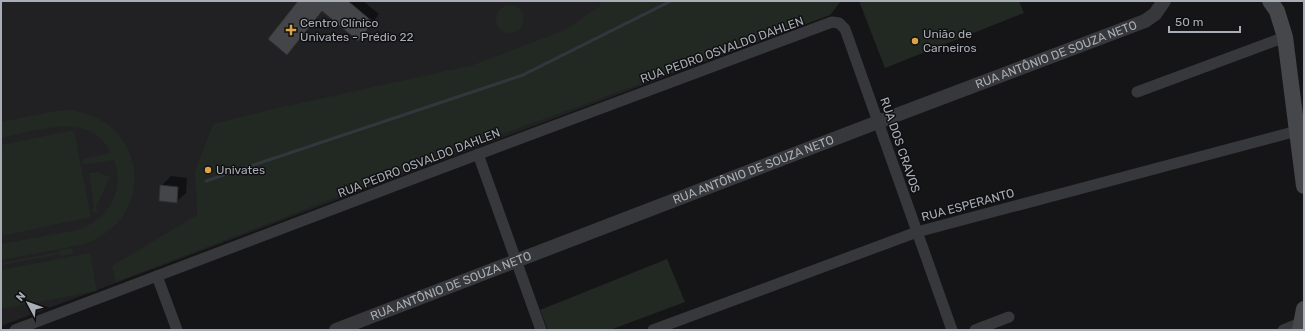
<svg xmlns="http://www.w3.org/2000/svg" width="1305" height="331" font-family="Rubik,sans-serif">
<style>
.built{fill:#212124}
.green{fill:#222822}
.shadow{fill:#0007}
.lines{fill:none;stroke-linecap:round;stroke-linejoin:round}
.stream{stroke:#30383e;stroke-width:3}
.building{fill:#444549;stroke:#2f3033}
.minor{stroke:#37383b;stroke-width:11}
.tertiary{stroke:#37383b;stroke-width:14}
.secondary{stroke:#45474b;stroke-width:16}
.poi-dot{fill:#dea346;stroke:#101012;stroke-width:1.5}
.labels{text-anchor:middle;stroke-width:3;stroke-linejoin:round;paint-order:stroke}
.poi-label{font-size:12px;fill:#a9adb5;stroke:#101012;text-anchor:start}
.street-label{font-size:12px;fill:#a9adb5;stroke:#101012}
</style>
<rect width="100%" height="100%" fill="#151517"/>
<polygon class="built" points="1,1 841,1 830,15 1,326"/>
<g class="green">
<polygon points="601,1 841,1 830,15 475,144 116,282 112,266 197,215 195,172 213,124 269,110 473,65 565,30 600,6"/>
<polygon points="859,1 1019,1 1024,13 885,68"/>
<circle cx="510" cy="19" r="14"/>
<path d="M 66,110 C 149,116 160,221 81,245 L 1,260 L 1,244 L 78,230 C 108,219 125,192 114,160 L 83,165 L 82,159 L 111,153 C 91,110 35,131 1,138 L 1,122 L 56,111 Z"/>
<polygon points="74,130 91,217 1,236 1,145"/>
<polygon points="97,172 110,177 96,207 97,211 94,212 92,210 94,207 89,173"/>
<polygon points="72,248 73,254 61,256 61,254 1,265 1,263 60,252 60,250"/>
<polygon points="90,253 97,291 1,309 1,270"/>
<polygon points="667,259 685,302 610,330 548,330 540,310"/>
</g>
<g class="shadow">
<polygon points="299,1 363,1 379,14 364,33 323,10 287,54"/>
<polygon points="171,176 187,178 186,193 176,202 161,186"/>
</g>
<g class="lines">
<polyline class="stream" points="206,181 523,75 671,1"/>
</g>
<g class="building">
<polygon points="298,1 348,1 373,22 358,41 322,11 287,55 268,39"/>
<polygon points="160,185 178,187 177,203 159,201"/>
</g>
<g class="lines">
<g class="minor">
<polyline points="1137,92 1285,37"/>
<polyline points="478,154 541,330"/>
<polyline points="157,276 177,330"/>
<polyline points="15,330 407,181 832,22 839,23 845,29 952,330"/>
<polyline points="653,330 917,232 1297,131"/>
<polyline points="975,330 1009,317"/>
<polyline points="1283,330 1300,323"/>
</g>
<path class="tertiary" id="s1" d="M 336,330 L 878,122 L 1145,21 L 1155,14 L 1164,1"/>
<g class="secondary">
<polyline points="1270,1 1277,11 1285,37 1304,186"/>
<polyline points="1300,330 1304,309"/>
</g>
</g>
<g class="poi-dot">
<path d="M289 24h4v4h4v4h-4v4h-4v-4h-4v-4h4z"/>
<circle cx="915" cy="41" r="4"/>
<circle cx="208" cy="170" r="4"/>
</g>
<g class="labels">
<g class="poi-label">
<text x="300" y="27">Centro Clínico<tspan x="300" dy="14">Univates - Prédio 22</tspan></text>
<text x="923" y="38">União de<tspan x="923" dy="14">Carneiros</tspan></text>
<text x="216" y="174">Univates</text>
</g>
<g class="street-label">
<text transform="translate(722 50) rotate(-20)" y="4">RUA PEDRO OSVALDO DAHLEN</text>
<text dy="4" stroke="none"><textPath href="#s1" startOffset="771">RUA ANTÔNIO DE SOUZA NETO</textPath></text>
<text transform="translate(900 145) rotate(71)" y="4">RUA DOS CRAVOS</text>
<text transform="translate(419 163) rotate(-21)" y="4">RUA PEDRO OSVALDO DAHLEN</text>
<text dy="4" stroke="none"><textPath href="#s1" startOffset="447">RUA ANTÔNIO DE SOUZA NETO</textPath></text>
<text transform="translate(968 205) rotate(-15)" y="4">RUA ESPERANTO</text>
<text dy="4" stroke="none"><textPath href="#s1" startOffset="123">RUA ANTÔNIO DE SOUZA NETO</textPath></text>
</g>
</g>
<rect width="1305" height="331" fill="none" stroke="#a9adb5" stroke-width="4"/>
<g transform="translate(28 303) rotate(311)" stroke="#101012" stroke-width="3" paint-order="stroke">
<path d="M0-3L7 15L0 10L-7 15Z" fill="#a9adb5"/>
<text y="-6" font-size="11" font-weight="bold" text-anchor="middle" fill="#a9adb5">N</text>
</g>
<path d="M1169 26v6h71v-6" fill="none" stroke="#a9adb5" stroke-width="2"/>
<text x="1175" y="26" font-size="12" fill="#a9adb5" stroke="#101012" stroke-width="3" paint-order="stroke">50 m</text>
</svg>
